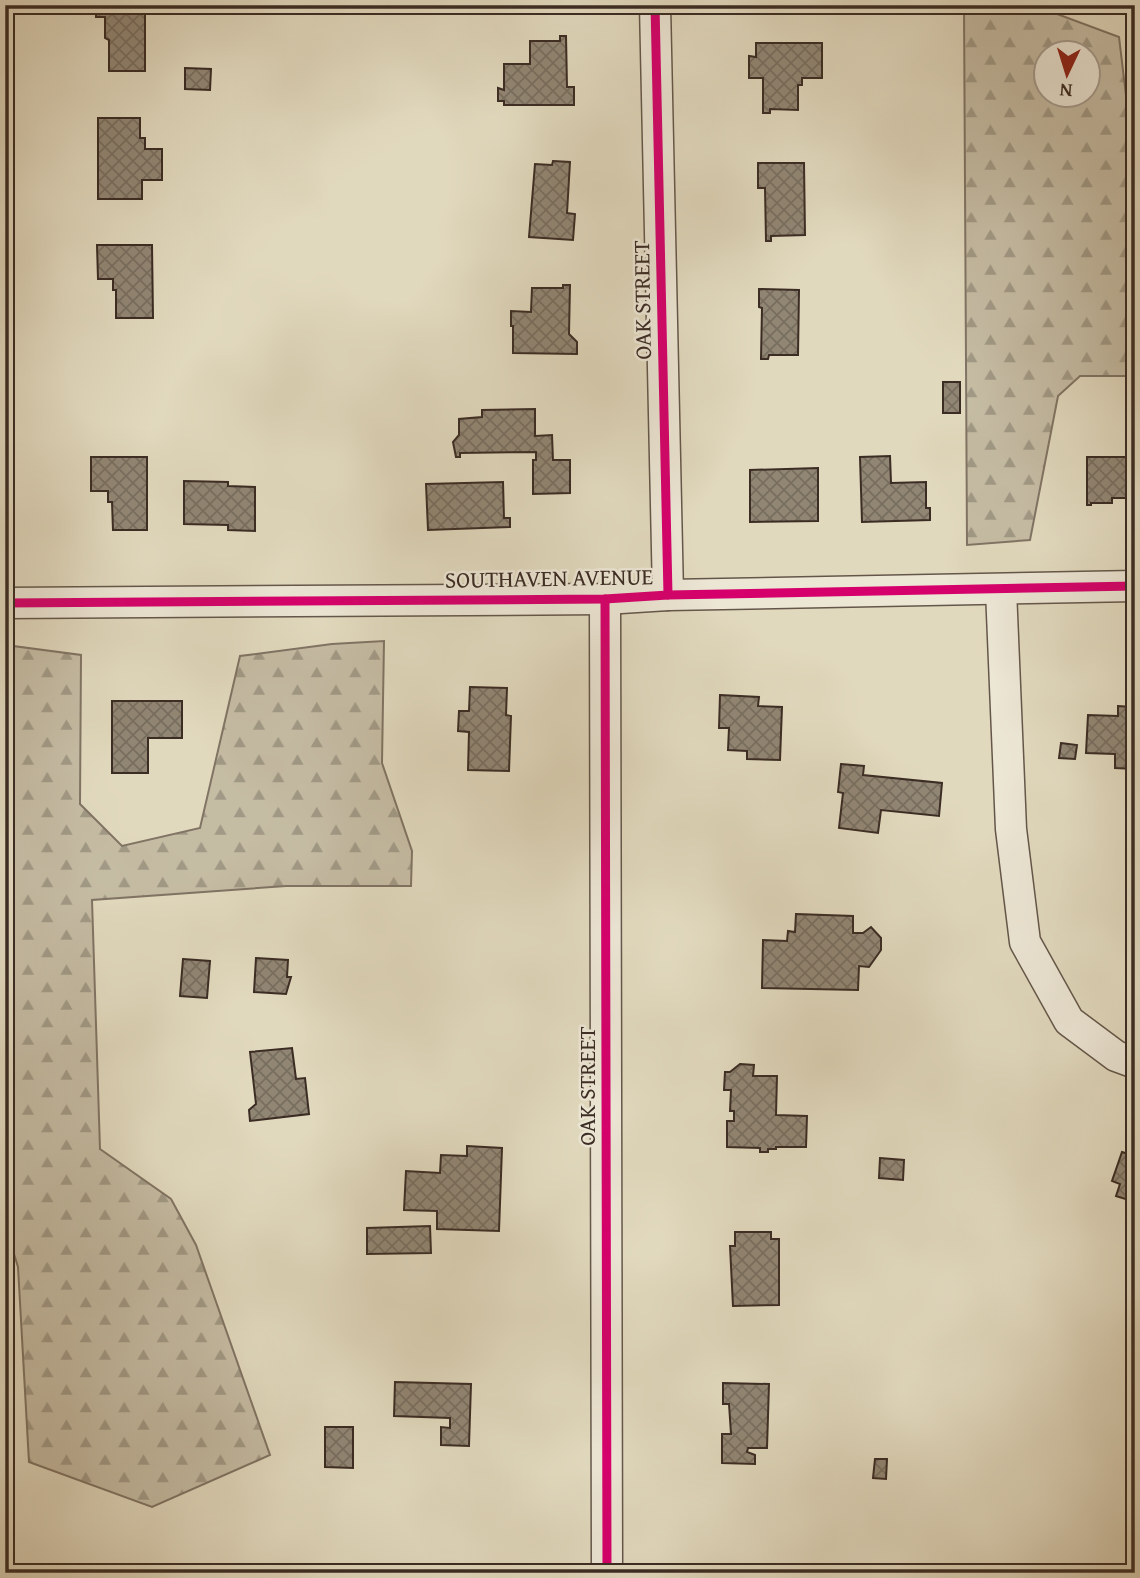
<svg xmlns="http://www.w3.org/2000/svg" width="1140" height="1578" font-family="'Gentium Book Plus',serif">
<style>
.forest{fill:url(#forest-firs);stroke:#807464;stroke-width:2;fill-rule:evenodd}
.building{fill:url(#building-cross-hatch);stroke:#3b2c24;stroke-width:2}
.lines{fill:none;stroke-linecap:round;stroke-linejoin:round}
.minor-casing{stroke:#64574a;stroke-width:33}
.minor{stroke:#ece6d5;stroke-width:30}
.cycleway-casing{stroke:#ece6d5;stroke-width:13}
.cycleway{stroke:#d6006c;stroke-width:9}
.labels{text-anchor:middle;stroke-width:5;stroke-linejoin:round;paint-order:stroke}
.street-label{font-size:23px;fill:#3b2c24;stroke:#ece6d5}
</style>
<defs>
<pattern id="forest-firs" width="22" height="20" patternUnits="userSpaceOnUse" patternTransform="scale(1.75)"><rect width="22" height="20" fill="#c5bca4"/><path d="M5 1l3.5 6h-7zM16 11l3.5 6h-7z" fill="#a19985"/></pattern>
<pattern id="building-cross-hatch" width="8" height="8" patternUnits="userSpaceOnUse" patternTransform="scale(1.75)"><rect width="8" height="8" fill="#918674"/><path d="M0 0l8 8M0 8l8-8" fill="none" stroke="#786e5f"/></pattern>
</defs>
<rect width="100%" height="100%" fill="#e1d9be"/>
<filter id="stains"><feTurbulence type="fractalNoise" baseFrequency=".00286" numOctaves="4"/><feColorMatrix values="0 0 0 0 .2 0 0 0 0 .09 0 0 0 0 .02 0 0 0 .5 -.17"/></filter>
<radialGradient id="worn" r=".72"><stop offset=".6" stop-color="#630" stop-opacity="0"/><stop offset="1" stop-color="#630" stop-opacity=".3"/></radialGradient>
<g class="forest">
<path d="M 964,5 L 1055,5 L 1057,14 L 1119,37 L 1127,104 L 1135,111 L 1135,376 L 1080,376 L 1058,396 L 1030,540 L 967,545 ZM 1046,52 L 1088,52 L 1088,94 L 1046,94 Z"/>
<polygon points="384,641 382,763 412,851 411,886 286,886 92,900 100,1149 171,1199 196,1245 270,1455 152,1507 29,1462 18,1267 5,1225 5,645 81,655 80,804 122,846 200,828 240,656 332,644"/>
</g>
<g class="building">
<polygon points="96,5 145,5 145,71 109,71 109,40 105,38 105,17 96,17"/>
<polygon points="560,36 566,36 567,87 574,87 574,105 504,105 504,101 498,101 498,88 504,90 504,64 530,64 530,41 560,41"/>
<polygon points="756,43 822,43 822,78 802,78 802,85 798,85 798,110 770,109 770,113 763,113 763,78 749,78 749,56 756,57"/>
<polygon points="185,68 211,69 210,90 185,89"/>
<polygon points="98,118 140,118 140,138 145,138 145,149 162,149 162,180 142,180 142,199 98,199"/>
<polygon points="553,161 570,162 567,213 575,214 573,240 529,237 535,164 552,165"/>
<polygon points="758,163 804,163 805,235 771,236 771,241 766,241 765,188 758,188"/>
<polygon points="97,245 152,245 153,318 116,318 116,290 113,290 113,279 98,279"/>
<polygon points="563,285 570,285 569,334 577,342 577,354 513,353 513,326 511,326 511,311 531,312 532,288 563,288"/>
<polygon points="759,289 799,290 798,355 769,355 768,359 761,359 762,308 759,307"/>
<rect x="943" y="382" width="17" height="31"/>
<polygon points="535,409 535,436 552,435 553,460 570,460 570,493 533,494 533,460 536,460 536,452 460,453 460,457 456,457 453,442 459,435 459,419 482,417 482,410"/>
<polygon points="890,456 891,483 926,482 926,508 930,508 930,520 862,522 860,457"/>
<polygon points="91,457 147,457 147,530 113,530 112,502 108,502 108,491 91,491"/>
<polygon points="1087,457 1135,457 1135,498 1112,498 1112,503 1091,503 1091,505 1087,505"/>
<polygon points="818,468 818,521 750,522 750,470"/>
<polygon points="184,481 228,482 228,486 255,487 255,531 228,530 228,525 184,524"/>
<polygon points="503,482 504,518 510,518 510,527 428,530 426,484"/>
<polygon points="470,687 507,688 506,715 511,716 509,771 468,770 469,732 458,731 459,711 469,711"/>
<polygon points="720,695 759,697 758,706 782,707 780,760 747,759 747,751 728,750 729,728 719,728"/>
<polygon points="112,701 182,701 182,738 148,738 148,773 112,773"/>
<polygon points="1118,706 1131,707 1131,716 1135,716 1135,769 1115,768 1115,754 1086,753 1088,715 1118,716"/>
<polygon points="1061,743 1077,745 1075,759 1059,758"/>
<polygon points="841,764 864,766 863,775 942,783 939,816 881,810 878,833 839,828 843,793 838,792"/>
<polygon points="796,914 853,916 853,933 863,933 871,927 881,938 881,950 869,967 859,966 858,990 762,988 763,940 787,941 788,931 795,932"/>
<polygon points="256,958 288,960 287,977 291,977 286,994 254,992"/>
<polygon points="183,959 210,961 207,998 180,996"/>
<polygon points="292,1048 296,1079 305,1078 309,1114 250,1121 249,1110 256,1104 250,1052"/>
<polygon points="740,1064 754,1065 753,1076 777,1076 776,1115 807,1116 806,1147 776,1147 776,1149 768,1149 768,1152 760,1152 760,1148 727,1147 727,1121 734,1121 734,1111 730,1111 731,1090 724,1090 725,1072 730,1072"/>
<polygon points="467,1146 502,1148 499,1231 437,1229 437,1211 404,1210 406,1171 440,1173 441,1155 467,1156"/>
<polygon points="1122,1152 1135,1156 1135,1202 1116,1196 1120,1184 1112,1181"/>
<polygon points="880,1158 904,1160 903,1180 879,1178"/>
<polygon points="430,1226 431,1253 367,1254 367,1228"/>
<polygon points="735,1232 771,1232 771,1239 779,1239 779,1305 733,1306 730,1246 735,1246"/>
<polygon points="395,1382 471,1384 469,1446 441,1445 441,1427 450,1428 450,1418 394,1416"/>
<polygon points="723,1383 769,1384 767,1448 748,1448 747,1452 755,1455 755,1464 722,1463 722,1434 731,1434 729,1404 723,1404"/>
<polygon points="325,1427 353,1427 353,1468 325,1467"/>
<polygon points="875,1459 887,1459 886,1479 873,1478"/>
</g>
<g class="lines">
<g class="minor-casing">
<g id="minor">
<polyline points="655,5 668,595"/>
<polyline points="1001,590 1011,829 1025,942 1069,1021 1116,1056 1135,1063"/>
<polyline points="605,599 607,1573"/>
<polyline points="5,603 605,599 668,595 1135,586"/>
</g>
</g>
<use href="#minor" class="minor"/>
<g class="cycleway-casing">
<g id="cycleway">
<polyline points="655,5 668,595"/>
<polyline points="605,599 607,1573"/>
<polyline points="5,603 605,599 668,595 1135,586"/>
</g>
</g>
<use href="#cycleway" class="cycleway"/>
</g>
<g class="labels">
<g class="street-label">
<text transform="translate(642 300) rotate(-91)" y="8">OAK STREET</text>
<text transform="translate(549 578) rotate(-1)" y="8">SOUTHAVEN AVENUE</text>
<text transform="translate(587 1086) rotate(-90)" y="8">OAK STREET</text>
</g>
</g>
<rect width="1140" height="1578" fill="none" stroke="#e1d9be" stroke-width="28"/>
<rect x="7" y="7" width="1126" height="1564" fill="none" stroke="#3b2c24" stroke-width="3.5"/>
<rect x="14" y="14" width="1112" height="1550" fill="none" stroke="#3b2c24" stroke-width="2"/>
<g transform="translate(1067 74) rotate(184)"><circle r="33" fill="#ece6d5" stroke="#a59c8e" stroke-width="2"/>
<path d="M0-5L12 26L0 18L-12 26Z" fill="#8f2418"/>
<text y="-10" font-size="19" font-weight="bold" text-anchor="middle" fill="#3b2c24">N</text>
</g>
<rect width="100%" height="100%" filter="url(#stains)"/>
<rect width="100%" height="100%" fill="url(#worn)"/>
</svg>
